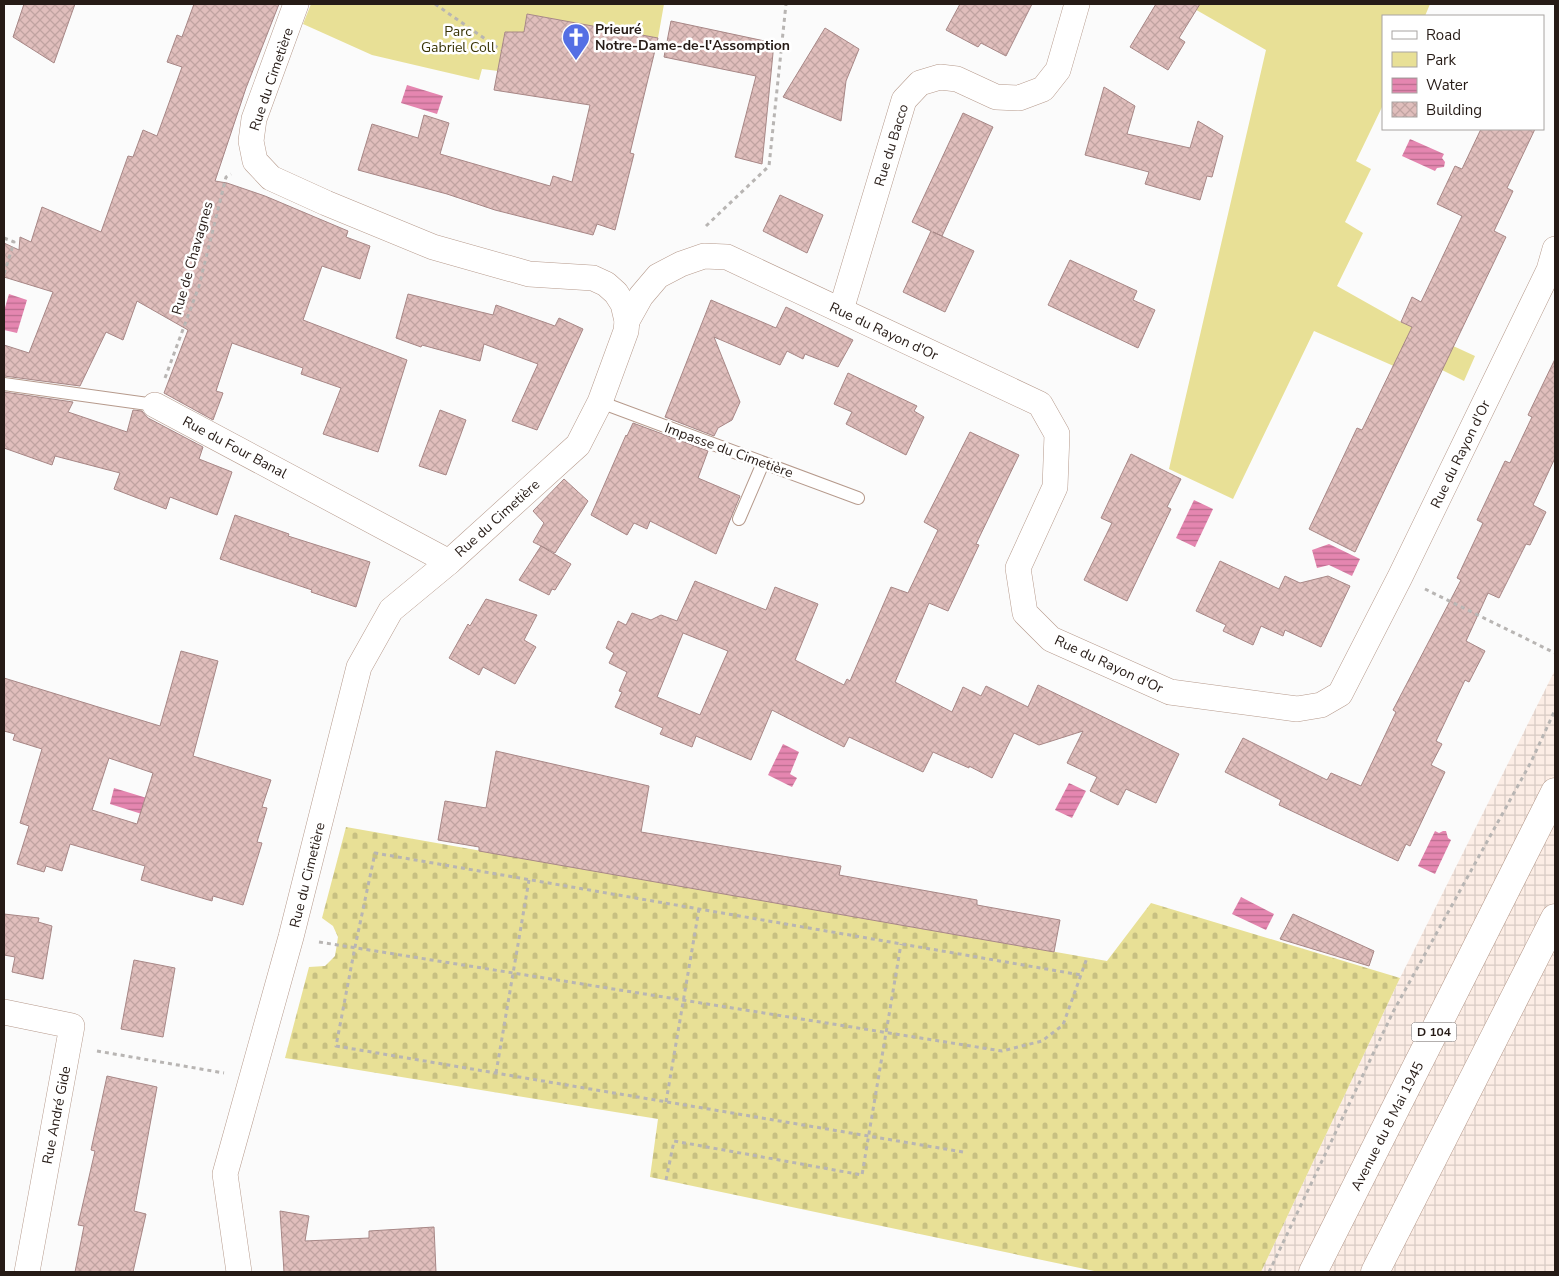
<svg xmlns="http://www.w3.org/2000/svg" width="1559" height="1276" font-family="'Nunito Sans',sans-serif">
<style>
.industrial{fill:url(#industrial-grid)}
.green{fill:#e8e096}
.cemetery{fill:url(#cemetery-stones)}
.water{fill:url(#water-rules)}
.building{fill:url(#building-cross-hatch);stroke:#a78786;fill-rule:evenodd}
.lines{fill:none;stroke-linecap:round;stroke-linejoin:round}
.lane-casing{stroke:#b69a8c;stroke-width:14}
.street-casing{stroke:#b69a8c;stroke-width:26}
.primary-casing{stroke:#b69a8c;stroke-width:29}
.path{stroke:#b8b5b3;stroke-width:3;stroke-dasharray:4 4;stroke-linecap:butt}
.lane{stroke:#fff;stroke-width:12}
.street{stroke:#fff;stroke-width:25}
.primary{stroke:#fff;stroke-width:28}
.labels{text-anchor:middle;stroke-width:5;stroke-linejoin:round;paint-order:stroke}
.shield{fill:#fff;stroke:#675f5c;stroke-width:1}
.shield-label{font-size:12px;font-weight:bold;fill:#261b16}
.poi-label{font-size:14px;font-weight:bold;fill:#261b16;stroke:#fff;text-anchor:start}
.park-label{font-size:14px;fill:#3a3507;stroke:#fff}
.street-label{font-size:14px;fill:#261b16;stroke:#fff}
</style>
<defs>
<pattern id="industrial-grid" width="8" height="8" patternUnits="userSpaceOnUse" patternTransform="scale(1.25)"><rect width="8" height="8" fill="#fcede5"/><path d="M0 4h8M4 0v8" fill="none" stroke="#d8cbc4"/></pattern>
<pattern id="cemetery-stones" width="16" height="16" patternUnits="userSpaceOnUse" patternTransform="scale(1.25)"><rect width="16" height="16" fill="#e8e096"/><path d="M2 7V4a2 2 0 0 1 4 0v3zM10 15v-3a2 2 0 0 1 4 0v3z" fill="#c7c081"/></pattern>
<pattern id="water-rules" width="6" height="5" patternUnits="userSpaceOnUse" patternTransform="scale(1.25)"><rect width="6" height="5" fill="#e586b0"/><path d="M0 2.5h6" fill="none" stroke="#b96d8e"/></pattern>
<pattern id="building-cross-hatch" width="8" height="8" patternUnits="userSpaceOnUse" patternTransform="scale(1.25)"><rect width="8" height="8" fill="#e0bebc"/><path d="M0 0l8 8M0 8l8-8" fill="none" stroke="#c0a3a1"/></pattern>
</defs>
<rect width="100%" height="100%" fill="#fbfbfb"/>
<polygon class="industrial" points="1555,670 1555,1272 1261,1272 1400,978"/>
<g class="green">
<polygon points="311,4 664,4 658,38 527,14 524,32 505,32 498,71 482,69 479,80 372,55 303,24"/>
<polygon points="1186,4 1430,4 1425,16 1383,16 1383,105 1356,161 1371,169 1345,222 1363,233 1337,286 1401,322 1475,356 1464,381 1428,363 1421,378 1314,331 1233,499 1169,469 1266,50"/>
</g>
<polygon class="cemetery" points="346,827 1107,961 1151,903 1400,978 1261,1272 1099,1272 650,1177 658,1119 285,1058 309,967 325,966 335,956 338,937 333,926 322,918"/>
<g class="water">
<polygon points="407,85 443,96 437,114 401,103"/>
<polygon points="1410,139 1444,154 1442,158 1445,162 1444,167 1437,168 1435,171 1402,156"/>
<polygon points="9,294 27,300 17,333 4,330 4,311"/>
<polygon points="1194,500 1213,509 1195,547 1176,538"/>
<polygon points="1329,544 1360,559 1352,576 1329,565 1317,568 1312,550"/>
<polygon points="783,744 799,752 790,774 797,778 792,787 768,775"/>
<polygon points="1069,783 1086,791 1072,818 1055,810"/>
<polygon points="114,788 150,799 145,815 110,804"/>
<polygon points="1435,831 1439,833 1443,831 1446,831 1448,838 1451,840 1435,874 1418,866"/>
<polygon points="1241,897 1274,914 1266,930 1232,914"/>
</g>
<g class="building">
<polygon points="24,4 75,4 54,63 13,37"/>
<polygon points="194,4 279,4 246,88 215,181 227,183 265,196 348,231 346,237 370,246 360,279 322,266 303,320 407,360 378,452 323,434 341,388 301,374 303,368 232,343 216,391 223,393 213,420 164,393 188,330 137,301 123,340 106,332 80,386 4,376 4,345 29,353 53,292 4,277 4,243 19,250 20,237 31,242 42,207 101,232 128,156 133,157 143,130 157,136 182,67 167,62 177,35 182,37"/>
<polygon points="960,4 1032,4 1006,56 981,43 978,47 946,30"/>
<polygon points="1156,4 1200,4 1179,38 1185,42 1168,70 1130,47"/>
<polygon points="527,14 658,38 630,153 634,154 615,230 597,224 593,235 495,210 447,194 358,170 372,124 418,138 424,115 449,123 440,154 550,186 553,176 572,182 590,105 494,90 505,32 524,32"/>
<polygon points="671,21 774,43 762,164 735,157 756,76 664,57"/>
<polygon points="825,28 859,49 846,81 841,121 783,97"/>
<polygon points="1104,87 1135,106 1127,134 1190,148 1198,121 1223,136 1212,177 1207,176 1200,200 1145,184 1149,172 1085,155"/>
<polygon points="963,113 993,127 942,236 933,232 974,251 945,312 903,292 931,231 912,222"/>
<polygon points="1481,129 1535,129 1507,188 1513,191 1494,231 1506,237 1355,552 1309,529 1357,428 1362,430 1412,327 1401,322 1412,297 1421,302 1462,216 1437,204 1455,166 1462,169"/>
<polygon points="780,195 823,215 807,253 763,231"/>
<polygon points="1070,260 1137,291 1133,300 1155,310 1138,348 1048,305"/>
<polygon points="408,294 493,315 496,305 555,326 559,318 583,329 537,430 512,421 538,364 484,344 480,361 422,345 421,347 396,338"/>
<polygon points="711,300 776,328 786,307 853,340 838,367 805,354 803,359 787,351 780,365 714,337 740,402 732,420 718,428 714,436 665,417"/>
<polygon points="1555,359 1555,458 1533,505 1546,512 1530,545 1526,544 1499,598 1488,593 1466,641 1485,651 1469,682 1465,680 1436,741 1442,744 1431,765 1445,772 1410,846 1406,844 1398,861 1279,805 1281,800 1225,772 1243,738 1327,780 1331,773 1361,786 1396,712 1393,710 1461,580 1457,578 1483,523 1477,520 1505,461 1510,463 1532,417 1528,415"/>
<polygon points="848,373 917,406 914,411 924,417 906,455 846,424 852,412 834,404"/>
<polygon points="4,392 73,402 68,412 127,432 133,410 142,411 148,418 203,447 199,459 232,472 217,515 170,497 166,509 114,489 120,473 55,456 52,465 4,448"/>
<polygon points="440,410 466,420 446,475 419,466"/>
<polygon points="633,423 708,451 698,478 740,496 716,554 650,521 647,529 634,523 627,535 591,515 626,435 627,436"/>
<path d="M 970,432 L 1019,455 L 976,544 L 979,545 L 948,611 L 929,603 L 895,682 L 952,712 L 963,687 L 981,696 L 986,686 L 1028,707 L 1038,685 L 1179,754 L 1156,803 L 1126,789 L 1118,805 L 1090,791 L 1097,777 L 1067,763 L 1083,731 L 1039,745 L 1014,733 L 992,778 L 969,766 L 969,768 L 933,752 L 923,772 L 849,737 L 844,747 L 772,710 L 751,760 L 696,736 L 692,747 L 660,734 L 663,728 L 615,707 L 622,692 L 619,691 L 627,672 L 609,663 L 614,653 L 606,648 L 618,621 L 626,625 L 632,613 L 651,620 L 661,615 L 677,621 L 695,581 L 766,610 L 775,587 L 818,604 L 795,660 L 844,685 L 847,679 L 850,681 L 891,587 L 908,593 L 938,530 L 924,522 ZM 683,633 L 728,651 L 700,715 L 657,697 Z"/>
<polygon points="1131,454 1181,479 1167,507 1171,509 1127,601 1084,580 1112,523 1101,518"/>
<polygon points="564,479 588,501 555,553 533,542 544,523 533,511"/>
<polygon points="235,515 289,534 288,536 370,562 356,607 311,592 312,590 220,559"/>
<polygon points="541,546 571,564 555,590 552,589 549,595 519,580"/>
<polygon points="1220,561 1279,589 1285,576 1300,583 1328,576 1350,586 1321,647 1285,630 1283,636 1261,626 1253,645 1223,631 1226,625 1196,611"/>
<polygon points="486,599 537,615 524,640 536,647 515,684 483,667 479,675 449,658 468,624 470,626"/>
<path d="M 181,651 L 218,661 L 193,756 L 271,780 L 262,807 L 267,808 L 257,842 L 262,843 L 243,905 L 213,896 L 212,901 L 141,880 L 145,866 L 70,844 L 62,871 L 46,866 L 44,872 L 17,864 L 29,826 L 20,823 L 42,749 L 13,740 L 15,734 L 4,731 L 4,678 L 160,726 ZM 109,758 L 153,773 L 137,824 L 92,810 Z"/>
<polygon points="496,751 649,786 641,832 841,866 839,875 977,900 977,905 1060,920 1054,952 479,851 479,847 438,840 445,801 486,808"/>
<polygon points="4,914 39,918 38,922 52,926 43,979 12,972 15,957 4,955"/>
<polygon points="1293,914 1374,951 1369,966 1280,939"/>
<polygon points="134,960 175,968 163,1037 121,1029"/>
<polygon points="107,1076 157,1087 134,1211 146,1214 133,1272 75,1272 84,1226 78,1225 95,1151 91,1150"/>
<polygon points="280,1211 309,1216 305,1241 369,1238 369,1231 434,1227 436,1272 284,1272"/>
</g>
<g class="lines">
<g class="lane-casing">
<g id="lane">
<polyline points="4,384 155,405"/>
<polyline points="600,402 858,498"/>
<polyline points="739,519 763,463"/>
</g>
</g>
<g class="street-casing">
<g id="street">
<polyline points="841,310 904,100 920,83 940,77 957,79 996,97 1019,98 1043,89 1058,70 1077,4"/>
<polyline points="627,321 641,296 658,276 681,264 704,256 727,257 1040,404 1057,434 1055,487 1018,568 1025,613 1051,639 1170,692 1297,709 1321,705 1340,694 1400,577 1549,270 1555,249"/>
<polyline points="155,405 449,562"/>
<polyline points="4,1012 72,1026 27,1272"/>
<polyline points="239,1272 225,1174 291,937 359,667 391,610 449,562 578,445 600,402 626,331 627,321 623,304 616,293 606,284 593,278 529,274 433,247 326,203 271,178 255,161 251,141 254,119 296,4"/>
</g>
</g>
<g class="primary-casing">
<g id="primary">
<polyline points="1313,1272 1555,792"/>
<polyline points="1375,1272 1555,918"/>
</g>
</g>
<g class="path">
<polyline points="435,4 501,50"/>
<polyline points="706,226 769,166 786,4"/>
<polyline points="4,238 14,242 4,274"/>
<polyline points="165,378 199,286 226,177 231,174"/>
<polyline points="1425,589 1555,653"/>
<polyline points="319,942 1002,1051 1042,1041 1063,1025 1087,958"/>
<polyline points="97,1051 224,1073"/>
<polyline points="496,1073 529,880"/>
<polyline points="666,1102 699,909"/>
<polyline points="963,1152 336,1046 355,947 375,853 1081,975"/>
<polyline points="666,1180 674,1141 862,1175 901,944"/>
<polyline points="1269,1272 1393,1012 1531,762 1555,710"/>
</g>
<use href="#lane" class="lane"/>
<use href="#street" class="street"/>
<use href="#primary" class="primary"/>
</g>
<defs>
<g id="church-pin" transform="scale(1.4375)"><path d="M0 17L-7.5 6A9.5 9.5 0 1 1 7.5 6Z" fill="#546fe4" stroke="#fff"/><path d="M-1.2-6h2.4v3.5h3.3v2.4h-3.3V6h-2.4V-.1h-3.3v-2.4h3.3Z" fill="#fff"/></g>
</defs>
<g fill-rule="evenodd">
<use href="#church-pin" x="576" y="37"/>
</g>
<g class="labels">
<rect class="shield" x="1411.5" y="1022.5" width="45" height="19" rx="4"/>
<g class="shield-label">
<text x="1434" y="1036">D 104</text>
</g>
<g class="poi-label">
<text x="595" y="34">Prieuré<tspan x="595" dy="16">Notre-Dame-de-l'Assomption</tspan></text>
</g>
<g class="park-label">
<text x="458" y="36">Parc<tspan x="458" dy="16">Gabriel Coll</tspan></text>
</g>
<g class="street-label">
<text transform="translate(271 79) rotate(-71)" y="5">Rue du Cimetière</text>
<text transform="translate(891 145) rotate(-73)" y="5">Rue du Bacco</text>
<text transform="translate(192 258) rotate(-74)" y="5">Rue de Chavagnes</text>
<text transform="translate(884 331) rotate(25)" y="5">Rue du Rayon d'Or</text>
<text transform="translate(235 447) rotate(28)" y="5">Rue du Four Banal</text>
<text transform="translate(729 450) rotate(20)" y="5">Impasse du Cimetière</text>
<text transform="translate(1460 454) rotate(-64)" y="5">Rue du Rayon d'Or</text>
<text transform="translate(497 518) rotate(-42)" y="5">Rue du Cimetière</text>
<text transform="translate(1109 664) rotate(25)" y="5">Rue du Rayon d'Or</text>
<text transform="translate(307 875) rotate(-76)" y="5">Rue du Cimetière</text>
<text transform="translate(56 1115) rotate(-79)" y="5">Rue André Gide</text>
<text transform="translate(1387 1126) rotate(-63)" y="5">Avenue du 8 Mai 1945</text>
</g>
</g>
<rect width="1559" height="1276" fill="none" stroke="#261b16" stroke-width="10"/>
<rect x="1382" y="15" width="162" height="115" fill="#ffffff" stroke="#a8a4a2"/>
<rect x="1392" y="31" width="25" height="8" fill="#ffffff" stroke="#a8a4a2"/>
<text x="1426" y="40" font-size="15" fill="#261b16">Road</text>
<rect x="1392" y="52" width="25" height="15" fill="#e8e096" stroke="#a8a4a2"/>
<text x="1426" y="65" font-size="15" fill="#261b16">Park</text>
<rect x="1392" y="78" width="25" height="15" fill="url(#water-rules)" stroke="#a8a4a2"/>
<text x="1426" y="90" font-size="15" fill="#261b16">Water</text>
<rect x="1392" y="102" width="25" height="15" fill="url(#building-cross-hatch)" stroke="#a8a4a2"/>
<text x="1426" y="115" font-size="15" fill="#261b16">Building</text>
</svg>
